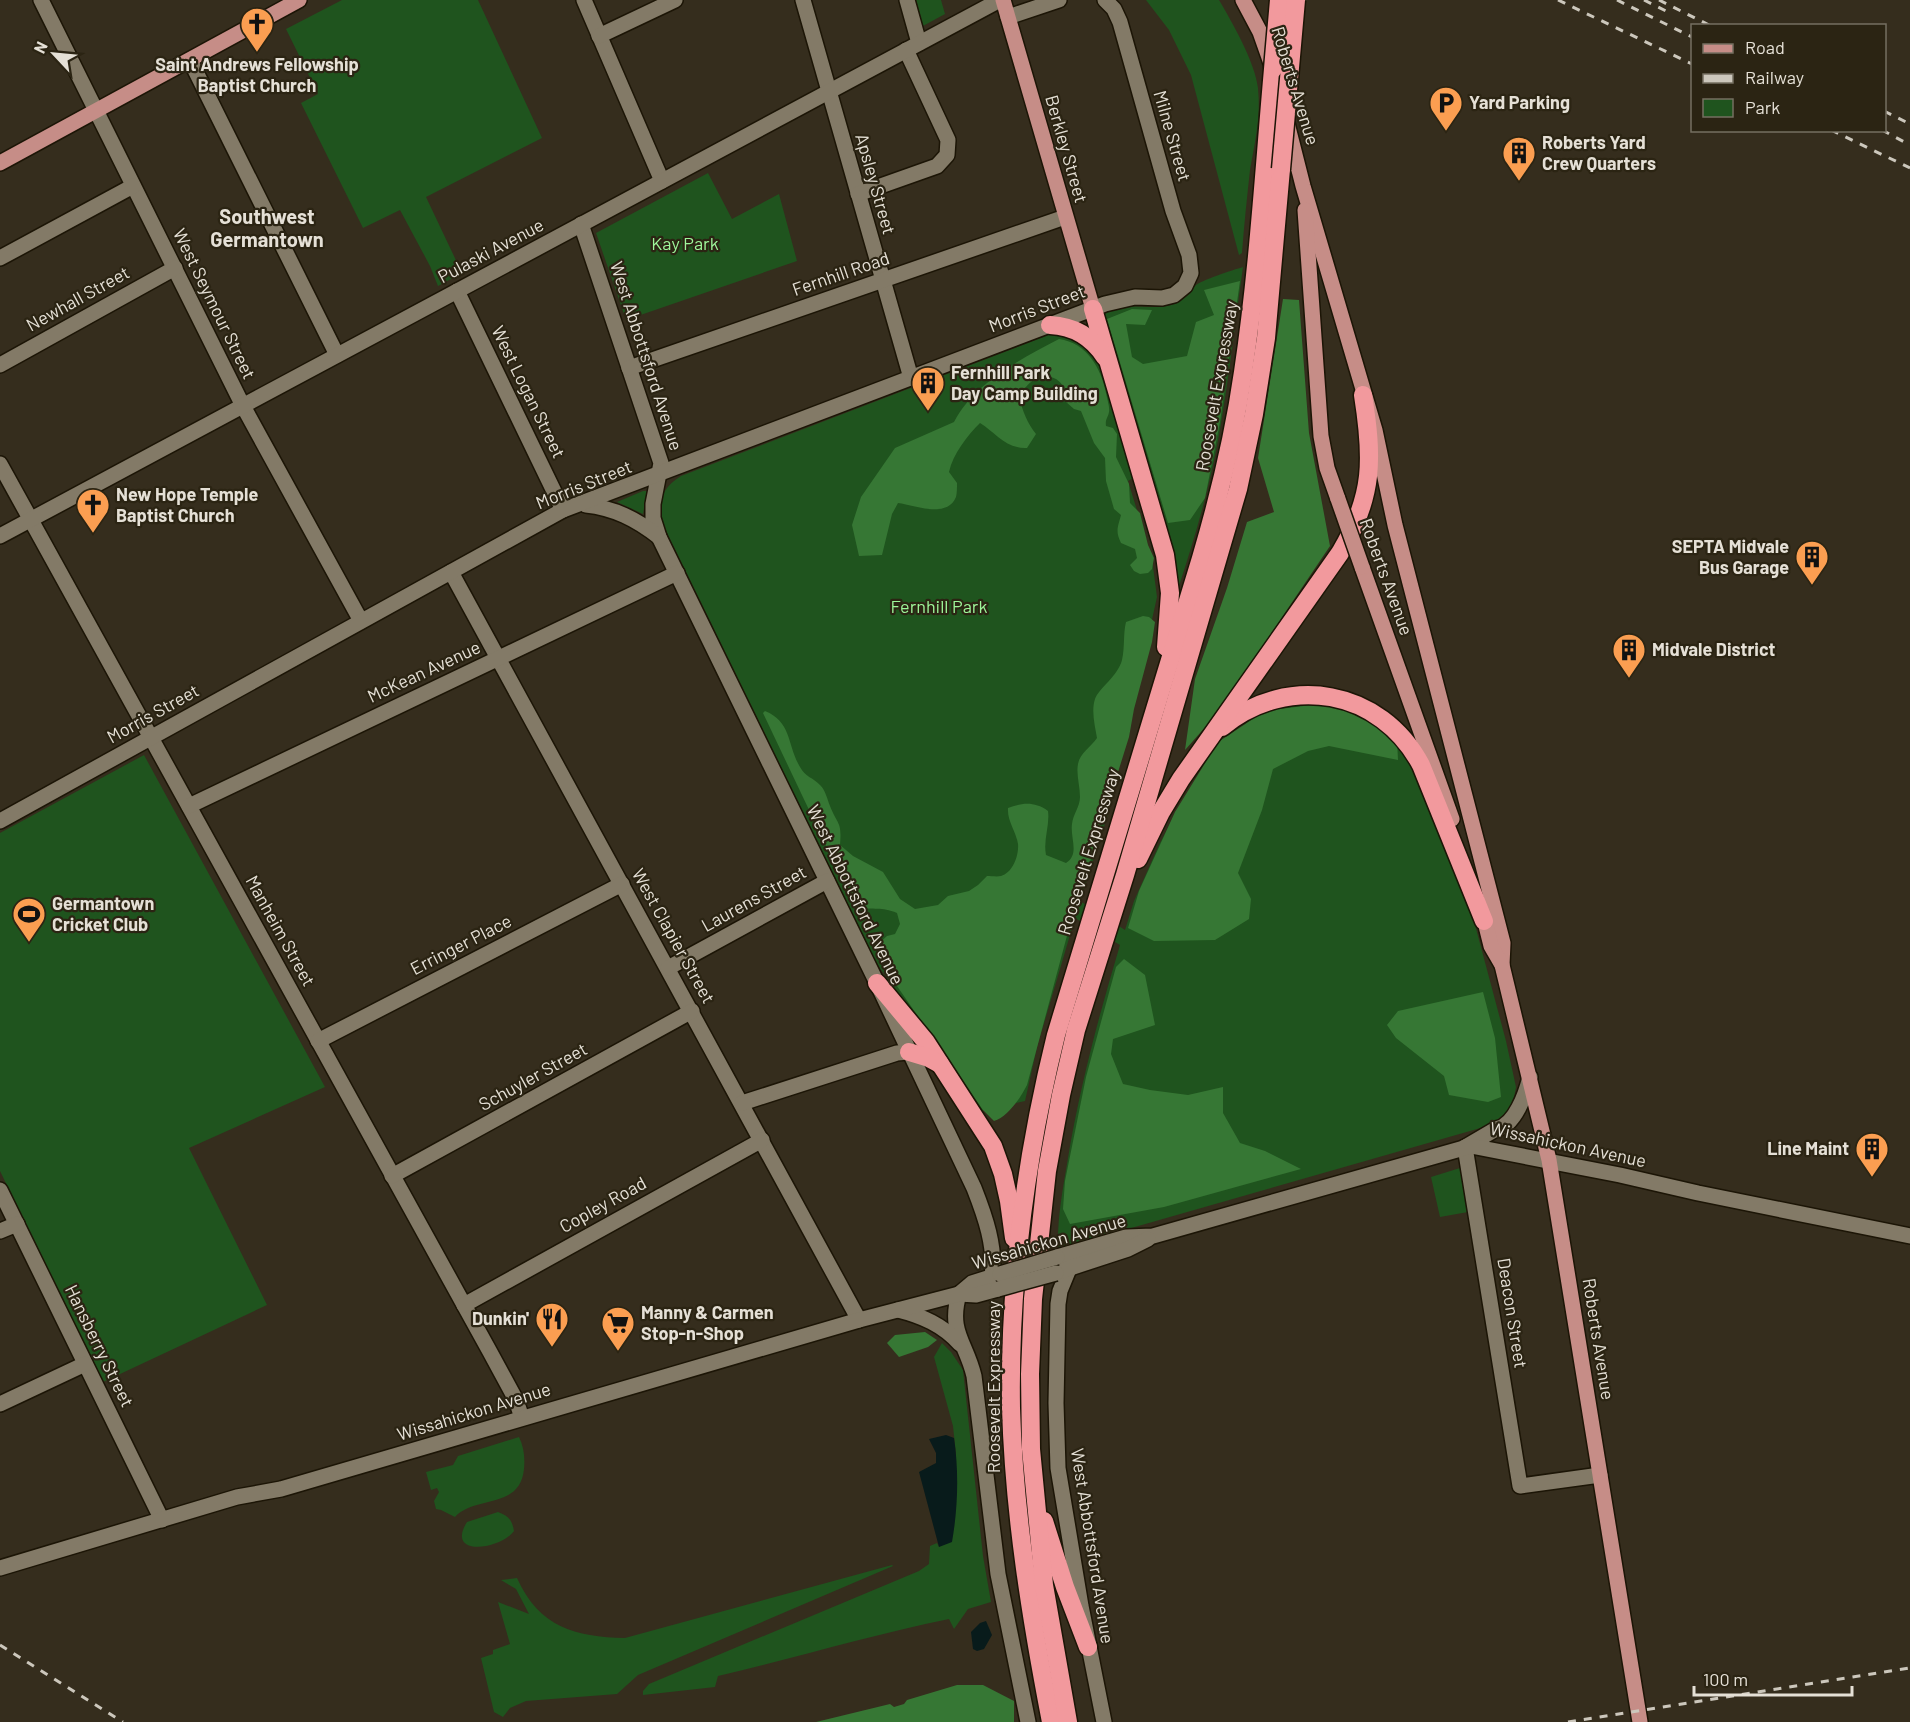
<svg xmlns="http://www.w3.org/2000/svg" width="1910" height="1722" font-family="Barlow,sans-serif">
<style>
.green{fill:#1f541e}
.forest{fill:#367734}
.water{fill:#081b1b}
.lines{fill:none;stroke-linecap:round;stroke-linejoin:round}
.minor-casing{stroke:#1c1506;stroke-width:18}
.major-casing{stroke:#1c1506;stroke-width:18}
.highway-casing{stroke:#1c1506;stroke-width:21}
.minor{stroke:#837a67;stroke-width:15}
.major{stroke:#c68d87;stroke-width:15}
.highway{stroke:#f2999d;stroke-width:18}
.rail{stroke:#ccc7bc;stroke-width:3;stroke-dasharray:8 8;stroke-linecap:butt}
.minor-bridge-casing{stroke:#1c1506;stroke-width:18;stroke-linecap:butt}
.major-bridge-casing{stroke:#1c1506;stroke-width:18;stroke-linecap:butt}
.highway-bridge-casing{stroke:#1c1506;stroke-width:21;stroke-linecap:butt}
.minor-bridge{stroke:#837a67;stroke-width:15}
.major-bridge{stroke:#c68d87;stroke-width:15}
.highway-bridge{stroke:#f2999d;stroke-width:18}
.labels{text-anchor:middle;stroke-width:4.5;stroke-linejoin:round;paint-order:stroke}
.poi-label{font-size:18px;font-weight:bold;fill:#e5e0d6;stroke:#2b2413;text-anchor:start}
.street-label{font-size:18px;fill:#e5e0d6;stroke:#2b2413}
.park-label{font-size:18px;fill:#9ef69a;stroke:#2b2413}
.neighbourhood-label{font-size:20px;font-weight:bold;fill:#e5e0d6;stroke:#2b2413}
</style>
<rect width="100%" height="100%" fill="#352d1d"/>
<g class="green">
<polygon points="342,0 478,0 542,138 426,197 462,273 438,286 430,266 400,210 363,228 301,103 318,94 286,29"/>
<polygon points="916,0 941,0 945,14 923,26"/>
<path d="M 1146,0 L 1219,0 C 1232,22 1255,62 1258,88 C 1261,118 1255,141 1250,170 C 1247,198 1244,225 1242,253 L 1239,255 L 1191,75 L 1169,30 Z"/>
<polygon points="708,173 732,219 779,194 797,261 626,320 596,233"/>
<path d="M 1243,267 C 1235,323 1229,379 1219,435 C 1210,486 1195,537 1179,586 L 1103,315 C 1126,300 1149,311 1171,305 C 1183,302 1187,294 1195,286 C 1201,280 1233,270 1243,267 Z"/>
<path d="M 1051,334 L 1069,334 L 1098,358 L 1133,478 L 1128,481 L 1152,559 L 1157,597 L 1132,710 L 1108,803 L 1109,811 L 1080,901 L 1125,930 L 1134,901 L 1159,845 L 1176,812 L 1238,731 L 1249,721 L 1259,713 L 1290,701 L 1361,711 L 1415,763 L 1470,906 L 1506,1041 L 1516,1087 L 1513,1103 L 1508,1111 L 1491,1125 L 1058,1249 C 1057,1218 1063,1188 1068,1158 C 1080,1086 1099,1015 1120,945 L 1075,918 L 1037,1047 L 1025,1101 L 981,1111 L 877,964 L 667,533 C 656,509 657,491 681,476 Z"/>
<polygon points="643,491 647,491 643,514 617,502"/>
<polygon points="144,755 325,1087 189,1148 267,1305 103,1382 0,1171 0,833"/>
<polygon points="1460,1168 1468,1212 1440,1217 1431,1177"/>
<path d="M 942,1343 L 951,1352 L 963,1370 L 983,1556 L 991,1602 L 968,1609 L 954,1629 L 949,1619 C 871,1635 795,1658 718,1676 L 715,1687 L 643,1695 L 643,1691 L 649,1684 L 919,1571 L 929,1564 L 930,1546 L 937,1543 L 939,1547 L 956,1455 L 953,1426 L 934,1357 Z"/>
<path d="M 519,1437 C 524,1447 525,1458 524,1469 C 520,1510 475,1495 455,1517 L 441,1510 L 436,1509 L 434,1501 L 439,1492 L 437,1488 L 431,1490 L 426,1472 L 453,1465 L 458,1456 Z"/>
<path d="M 498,1512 C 509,1516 512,1520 514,1531 C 500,1550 445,1557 467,1522 Z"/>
<path d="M 892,1565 L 893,1566 L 638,1675 L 617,1694 L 526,1701 L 510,1708 L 503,1717 L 494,1712 L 481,1658 L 493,1654 L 493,1650 L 510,1644 L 498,1602 L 529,1614 L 516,1589 L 501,1580 L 517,1578 C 539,1627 575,1637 625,1638 Z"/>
</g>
<g class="forest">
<polygon points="1240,281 1220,422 1205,498 1190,520 1168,523 1107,319 1132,309 1152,310 1145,325 1126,324 1132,357 1143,364 1187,356 1196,322 1214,315 1204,290"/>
<polygon points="1283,299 1299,300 1309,433 1330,546 1216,715 1185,750 1195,679 1227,588 1247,522 1274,512 1258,458"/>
<path d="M 1059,339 C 1087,343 1101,368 1106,393 C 1107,399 1110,407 1109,412 C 1108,418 1105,419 1106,426 L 1113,428 L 1117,434 L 1116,457 L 1129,484 L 1130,503 L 1140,513 L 1148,545 L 1154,558 L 1152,569 L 1148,573 L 1140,574 L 1134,571 L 1130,565 L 1137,558 L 1135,549 L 1121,543 C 1115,531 1118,527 1121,515 L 1114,509 L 1106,481 L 1105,458 L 1094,443 L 1081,411 L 1074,409 L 1066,402 C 1067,382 1053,371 1035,380 C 1027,383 1023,391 1019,398 C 1023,411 1027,423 1036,434 L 1027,448 C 1006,449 996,433 980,423 C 967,436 953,454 949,472 L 957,483 C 957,487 957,493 956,497 C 947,519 914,505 898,503 L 892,514 L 882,555 L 859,556 L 852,525 L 861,497 L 895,448 L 954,422 C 975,382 1021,359 1059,339 Z"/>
<path d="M 1143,616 L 1149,617 L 1155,622 L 1152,642 L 1134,709 L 1129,737 L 1068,932 L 1027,1085 C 1021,1097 1008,1117 994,1121 L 983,1110 L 890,976 L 876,946 L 887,936 L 895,934 L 900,924 L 897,913 C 881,906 874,911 858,907 L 829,852 L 763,713 L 765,711 C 792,722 787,745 800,767 C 805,777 814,778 820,785 C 826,791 827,799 830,806 C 838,826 842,821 840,845 L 853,856 L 883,872 L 900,899 L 915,909 L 938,905 L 948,896 L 969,891 L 978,885 L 987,876 C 991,876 997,877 1001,876 C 1013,873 1019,855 1018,844 C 1016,831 1007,821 1008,808 C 1022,803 1034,801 1048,811 C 1050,825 1043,840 1046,855 L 1066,863 C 1080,854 1070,838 1072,824 C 1073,814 1080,807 1080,797 C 1080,786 1076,774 1078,764 C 1080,753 1091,747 1097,738 C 1095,726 1091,711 1095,699 C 1099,688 1118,676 1122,660 C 1125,647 1123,634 1126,622 Z"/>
<polygon points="1327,703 1366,715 1397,740 1398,760 1329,746 1308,751 1273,769 1262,810 1238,873 1251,899 1249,919 1215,940 1154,941 1128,928 1139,891 1175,812 1218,742 1265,711"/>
<polygon points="1124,959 1145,975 1155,1025 1113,1039 1111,1054 1123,1084 1150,1090 1188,1095 1223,1087 1223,1113 1240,1143 1265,1151 1301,1169 1164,1207 1070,1224 1063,1209 1065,1181 1086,1077 1116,967"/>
<polygon points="1483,992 1495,1038 1501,1097 1488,1102 1449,1095 1444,1076 1396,1038 1387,1025 1398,1011"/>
<polygon points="925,1332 937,1340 928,1347 899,1357 887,1343 895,1335"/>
<polygon points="957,1685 983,1685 1014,1701 1014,1722 816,1722 890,1704 894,1707 904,1704 907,1700"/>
</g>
<g class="water">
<path d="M 946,1435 L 954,1438 C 959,1471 958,1508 952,1542 L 939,1547 L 919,1472 L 936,1463 L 936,1453 L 929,1439 Z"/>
<polygon points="986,1621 992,1635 984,1649 977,1651 973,1649 971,1632 980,1623"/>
</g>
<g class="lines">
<g class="minor-casing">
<g id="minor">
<polyline points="41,0 243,406 361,621"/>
<polyline points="584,0 662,181"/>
<polyline points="803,0 911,378"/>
<polyline points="907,0 919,43"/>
<polyline points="1008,17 1059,0"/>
<polyline points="599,36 675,0"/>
<polyline points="190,60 337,355"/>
<polyline points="858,194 937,166 947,155 948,140 906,50"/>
<path d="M 581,224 L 661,463 L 653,504 L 653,518 L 659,537 L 877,983 L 974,1188 C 985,1216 996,1247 992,1277"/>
<polyline points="0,258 133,186"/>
<polyline points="457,291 563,510"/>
<polyline points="0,365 175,268"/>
<polyline points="629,368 1065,217"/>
<polyline points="0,464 490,1352 516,1400 522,1418"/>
<path d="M 586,505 C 614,508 636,519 659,537"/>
<polyline points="0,536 1000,0"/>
<polyline points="451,572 859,1320"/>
<polyline points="189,806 677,573"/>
<polyline points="0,821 563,510 1105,304 1135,297 1162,298 1174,295 1185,286 1191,273 1189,255 1173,211 1120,22 1114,9 1105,0"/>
<polyline points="668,968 827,881"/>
<polyline points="318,1041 622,884"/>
<polyline points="742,1103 897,1053 909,1052"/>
<path d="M 1467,1146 L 1496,1129 C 1515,1126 1526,1093 1530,1077"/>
<polyline points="1465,1147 1520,1486 1600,1475"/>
<polyline points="392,1176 692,1011"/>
<polyline points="0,1190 162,1520"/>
<polyline points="0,1231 17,1224"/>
<polyline points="1057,1257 1126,1237 1153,1236 1471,1146 1620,1175 1698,1193 1910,1236"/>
<polyline points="1069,1269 1060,1291 1058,1304 1056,1403 1058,1468 1081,1606 1104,1722"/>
<polyline points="1061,1271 1128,1249 1148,1239"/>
<path d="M 959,1294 C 948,1332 966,1342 974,1376 L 998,1574 L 1028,1722"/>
<polyline points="959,1294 972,1283 1000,1274"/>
<polyline points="464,1305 762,1140"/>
<path d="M 898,1310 C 922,1316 943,1325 960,1344"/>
<polyline points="0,1404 85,1364"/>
<polyline points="0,1568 237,1497 281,1489 859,1320 959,1294 976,1295 998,1289"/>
</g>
</g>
<g class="major-casing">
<g id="major">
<polyline points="1003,0 1093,309"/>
<polyline points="1243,0 1260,32 1272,66"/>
<polyline points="1287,123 1303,186 1375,430 1395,525 1503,943 1502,965"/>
<polyline points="0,163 299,0"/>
<polyline points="1305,210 1321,436 1327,468 1338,499"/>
<polyline points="1362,567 1452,819"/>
<polyline points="1482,910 1491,946 1502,965 1549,1160 1640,1722"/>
</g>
</g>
<g class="highway-casing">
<g id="highway">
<polyline points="1093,309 1165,555 1170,593 1166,647"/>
<path d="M 1050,325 C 1074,326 1092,337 1105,357"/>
<path d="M 1222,727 C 1288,673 1381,689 1421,765 L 1484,921"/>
<path d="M 1138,859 L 1161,812 L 1181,779 L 1340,553 C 1374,496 1373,458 1363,395"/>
<polyline points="877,983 926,1042 993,1146 1003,1174 1009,1201 1014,1238"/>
<polyline points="909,1052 929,1058 940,1064"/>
<polyline points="1044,1521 1065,1587 1088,1647"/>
<path d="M 1051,1722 C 1031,1619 1014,1513 1011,1408 C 1009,1284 1026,1156 1056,1035 L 1201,558 C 1219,497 1234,435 1243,372 C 1258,272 1264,171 1273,69"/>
<polyline points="1068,1722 1044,1585 1031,1449 1030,1374 1033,1299 1047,1171 1061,1095 1076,1030 1125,875 1238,489 1254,414 1266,338 1281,169"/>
</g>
</g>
<use href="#minor" class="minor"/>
<use href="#major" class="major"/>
<use href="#highway" class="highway"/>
<g class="rail">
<polyline points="1558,0 1692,64"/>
<polyline points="1617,0 1692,37"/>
<polyline points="1644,0 1666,11"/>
<polyline points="1659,0 1711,26"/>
<polyline points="1884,111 1910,124"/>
<polyline points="1831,130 1910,168"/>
<polyline points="1882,130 1910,145"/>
<polyline points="0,1645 123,1722"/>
<polyline points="1568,1722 1910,1668"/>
</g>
<g class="minor-bridge-casing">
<g id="minor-bridge">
<polyline points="1000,1274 1057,1257"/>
<polyline points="998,1289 1056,1273"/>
</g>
</g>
<g class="major-bridge-casing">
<polyline id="major-bridge" points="1338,499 1362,567"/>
</g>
<g class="highway-bridge-casing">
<g id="highway-bridge">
<polyline points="1273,69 1279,0"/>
<polyline points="1281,169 1296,0"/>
</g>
</g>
<use href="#minor-bridge" class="minor-bridge"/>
<use href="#major-bridge" class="major-bridge"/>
<use href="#highway-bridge" class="highway-bridge"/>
</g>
<defs>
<g id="church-pin" transform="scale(1.725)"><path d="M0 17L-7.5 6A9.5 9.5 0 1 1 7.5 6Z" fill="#fb9e51" stroke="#2b2413"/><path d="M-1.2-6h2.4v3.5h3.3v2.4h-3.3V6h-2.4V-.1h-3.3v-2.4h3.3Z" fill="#111"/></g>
<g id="parking-pin" transform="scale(1.725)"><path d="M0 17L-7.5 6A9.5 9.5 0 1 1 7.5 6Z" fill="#fb9e51" stroke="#2b2413"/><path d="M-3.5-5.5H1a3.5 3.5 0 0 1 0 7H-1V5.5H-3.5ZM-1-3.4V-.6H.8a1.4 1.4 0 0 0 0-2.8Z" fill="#111"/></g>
<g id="building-pin" transform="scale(1.725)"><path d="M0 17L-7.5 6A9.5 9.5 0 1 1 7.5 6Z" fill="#fb9e51" stroke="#2b2413"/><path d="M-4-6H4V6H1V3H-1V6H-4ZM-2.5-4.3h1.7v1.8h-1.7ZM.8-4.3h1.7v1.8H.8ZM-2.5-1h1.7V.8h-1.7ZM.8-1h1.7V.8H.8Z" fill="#111"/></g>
<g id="stadium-pin" transform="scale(1.725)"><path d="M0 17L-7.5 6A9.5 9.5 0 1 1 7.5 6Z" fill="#fb9e51" stroke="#2b2413"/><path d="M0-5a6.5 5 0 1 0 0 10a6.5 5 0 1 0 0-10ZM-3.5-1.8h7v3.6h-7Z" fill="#111"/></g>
<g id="restaurant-pin" transform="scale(1.725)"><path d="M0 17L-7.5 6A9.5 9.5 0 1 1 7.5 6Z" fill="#fb9e51" stroke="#2b2413"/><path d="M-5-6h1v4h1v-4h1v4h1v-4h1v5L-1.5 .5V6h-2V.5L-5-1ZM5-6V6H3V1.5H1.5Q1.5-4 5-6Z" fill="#111"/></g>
<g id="supermarket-pin" transform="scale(1.725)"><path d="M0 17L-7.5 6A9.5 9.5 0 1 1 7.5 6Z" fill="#fb9e51" stroke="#2b2413"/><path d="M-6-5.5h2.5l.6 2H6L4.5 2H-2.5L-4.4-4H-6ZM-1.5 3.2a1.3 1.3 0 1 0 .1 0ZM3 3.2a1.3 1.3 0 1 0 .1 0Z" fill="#111"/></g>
</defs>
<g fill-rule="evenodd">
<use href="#church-pin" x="257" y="24"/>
<use href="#parking-pin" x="1446" y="103"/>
<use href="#building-pin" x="1519" y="153"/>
<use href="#building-pin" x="928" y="383"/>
<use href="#church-pin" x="93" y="505"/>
<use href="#building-pin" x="1812" y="557"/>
<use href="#building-pin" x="1629" y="650"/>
<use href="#stadium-pin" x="29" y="914"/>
<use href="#building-pin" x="1872" y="1149"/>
<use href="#restaurant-pin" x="552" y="1319"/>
<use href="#supermarket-pin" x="618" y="1323"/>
</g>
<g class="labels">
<g class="poi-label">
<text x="257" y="71" text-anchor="middle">Saint Andrews Fellowship<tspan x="257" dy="21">Baptist Church</tspan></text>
<text x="1469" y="109">Yard Parking</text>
<text x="1542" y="149">Roberts Yard<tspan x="1542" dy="21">Crew Quarters</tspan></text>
<text x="951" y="379">Fernhill Park<tspan x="951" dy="21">Day Camp Building</tspan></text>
<text x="116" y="501">New Hope Temple<tspan x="116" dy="21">Baptist Church</tspan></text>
<text x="1789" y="553" text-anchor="end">SEPTA Midvale<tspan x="1789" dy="21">Bus Garage</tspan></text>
<text x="1652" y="656">Midvale District</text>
<text x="52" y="910">Germantown<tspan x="52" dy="21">Cricket Club</tspan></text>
<text x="1849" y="1155" text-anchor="end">Line Maint</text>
<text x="641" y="1319">Manny &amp; Carmen<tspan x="641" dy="21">Stop-n-Shop</tspan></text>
<text x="529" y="1325" text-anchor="end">Dunkin'</text>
</g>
<g class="street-label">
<text transform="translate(1295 86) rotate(73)" y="6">Roberts Avenue</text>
<text transform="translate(1172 136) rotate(74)" y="6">Milne Street</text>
<text transform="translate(1066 149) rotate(74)" y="6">Berkley Street</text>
<text transform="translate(875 184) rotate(74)" y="6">Apsley Street</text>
<text transform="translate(491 251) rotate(-28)" y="6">Pulaski Avenue</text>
<text transform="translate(841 274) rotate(-19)" y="6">Fernhill Road</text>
<text transform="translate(78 299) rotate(-29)" y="6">Newhall Street</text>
<text transform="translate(214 304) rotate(64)" y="6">West Seymour Street</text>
<text transform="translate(1037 309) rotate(-21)" y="6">Morris Street</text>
<text transform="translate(646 356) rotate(72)" y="6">West Abbottsford Avenue</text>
<text transform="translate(1217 386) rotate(-80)" y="6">Roosevelt Expressway</text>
<text transform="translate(528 392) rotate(64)" y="6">West Logan Street</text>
<text transform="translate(584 485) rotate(-22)" y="6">Morris Street</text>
<text transform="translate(1386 577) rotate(70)" y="6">Roberts Avenue</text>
<text transform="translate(424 672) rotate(-25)" y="6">McKean Avenue</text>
<text transform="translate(153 714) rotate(-29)" y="6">Morris Street</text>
<text transform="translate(1089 852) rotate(-73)" y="6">Roosevelt Expressway</text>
<text transform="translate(855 895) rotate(64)" y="6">West Abbottsford Avenue</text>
<text transform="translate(754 899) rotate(-29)" y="6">Laurens Street</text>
<text transform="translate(280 931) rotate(61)" y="6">Manheim Street</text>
<text transform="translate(673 936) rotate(61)" y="6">West Clapier Street</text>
<text transform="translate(461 945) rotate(-27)" y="6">Erringer Place</text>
<text transform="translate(533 1077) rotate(-29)" y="6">Schuyler Street</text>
<text transform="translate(1568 1145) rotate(12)" y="6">Wissahickon Avenue</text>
<text transform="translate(603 1205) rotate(-29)" y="6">Copley Road</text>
<text transform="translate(1049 1242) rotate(-16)" y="6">Wissahickon Avenue</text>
<text transform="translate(1512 1313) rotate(81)" y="6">Deacon Street</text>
<text transform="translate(1598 1339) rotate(81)" y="6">Roberts Avenue</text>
<text transform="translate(99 1346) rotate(64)" y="6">Hansberry Street</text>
<text transform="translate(994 1387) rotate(-90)" y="6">Roosevelt Expressway</text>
<text transform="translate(474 1412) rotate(-17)" y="6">Wissahickon Avenue</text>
<text transform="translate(1092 1546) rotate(81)" y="6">West Abbottsford Avenue</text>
</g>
<g class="park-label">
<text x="685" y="250">Kay Park</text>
<text x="939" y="613">Fernhill Park</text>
</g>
<g class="neighbourhood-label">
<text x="267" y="224">Southwest<tspan x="267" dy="23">Germantown</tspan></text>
</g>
</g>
<rect x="1691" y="24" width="195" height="108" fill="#2b2413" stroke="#756f61" stroke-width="1.5"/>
<rect x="1703" y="44" width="30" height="9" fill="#c68d87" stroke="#756f61" stroke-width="1.5"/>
<text x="1745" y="54" font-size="18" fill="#e5e0d6">Road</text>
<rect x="1703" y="74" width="30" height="9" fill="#ccc7bc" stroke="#756f61" stroke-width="1.5"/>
<text x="1745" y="84" font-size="18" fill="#e5e0d6">Railway</text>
<rect x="1703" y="99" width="30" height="18" fill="#1f541e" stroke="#756f61" stroke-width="1.5"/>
<text x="1745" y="114" font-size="18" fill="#e5e0d6">Park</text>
<g transform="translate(54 54) rotate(296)" stroke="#2b2413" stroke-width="4.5" paint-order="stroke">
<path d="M0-4.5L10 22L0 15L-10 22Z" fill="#e5e0d6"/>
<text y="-9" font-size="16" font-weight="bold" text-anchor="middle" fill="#e5e0d6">N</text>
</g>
<path d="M1694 1686v9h158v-9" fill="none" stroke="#e5e0d6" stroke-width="3"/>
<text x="1703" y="1686" font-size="18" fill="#e5e0d6" stroke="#2b2413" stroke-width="4.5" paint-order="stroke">100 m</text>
</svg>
